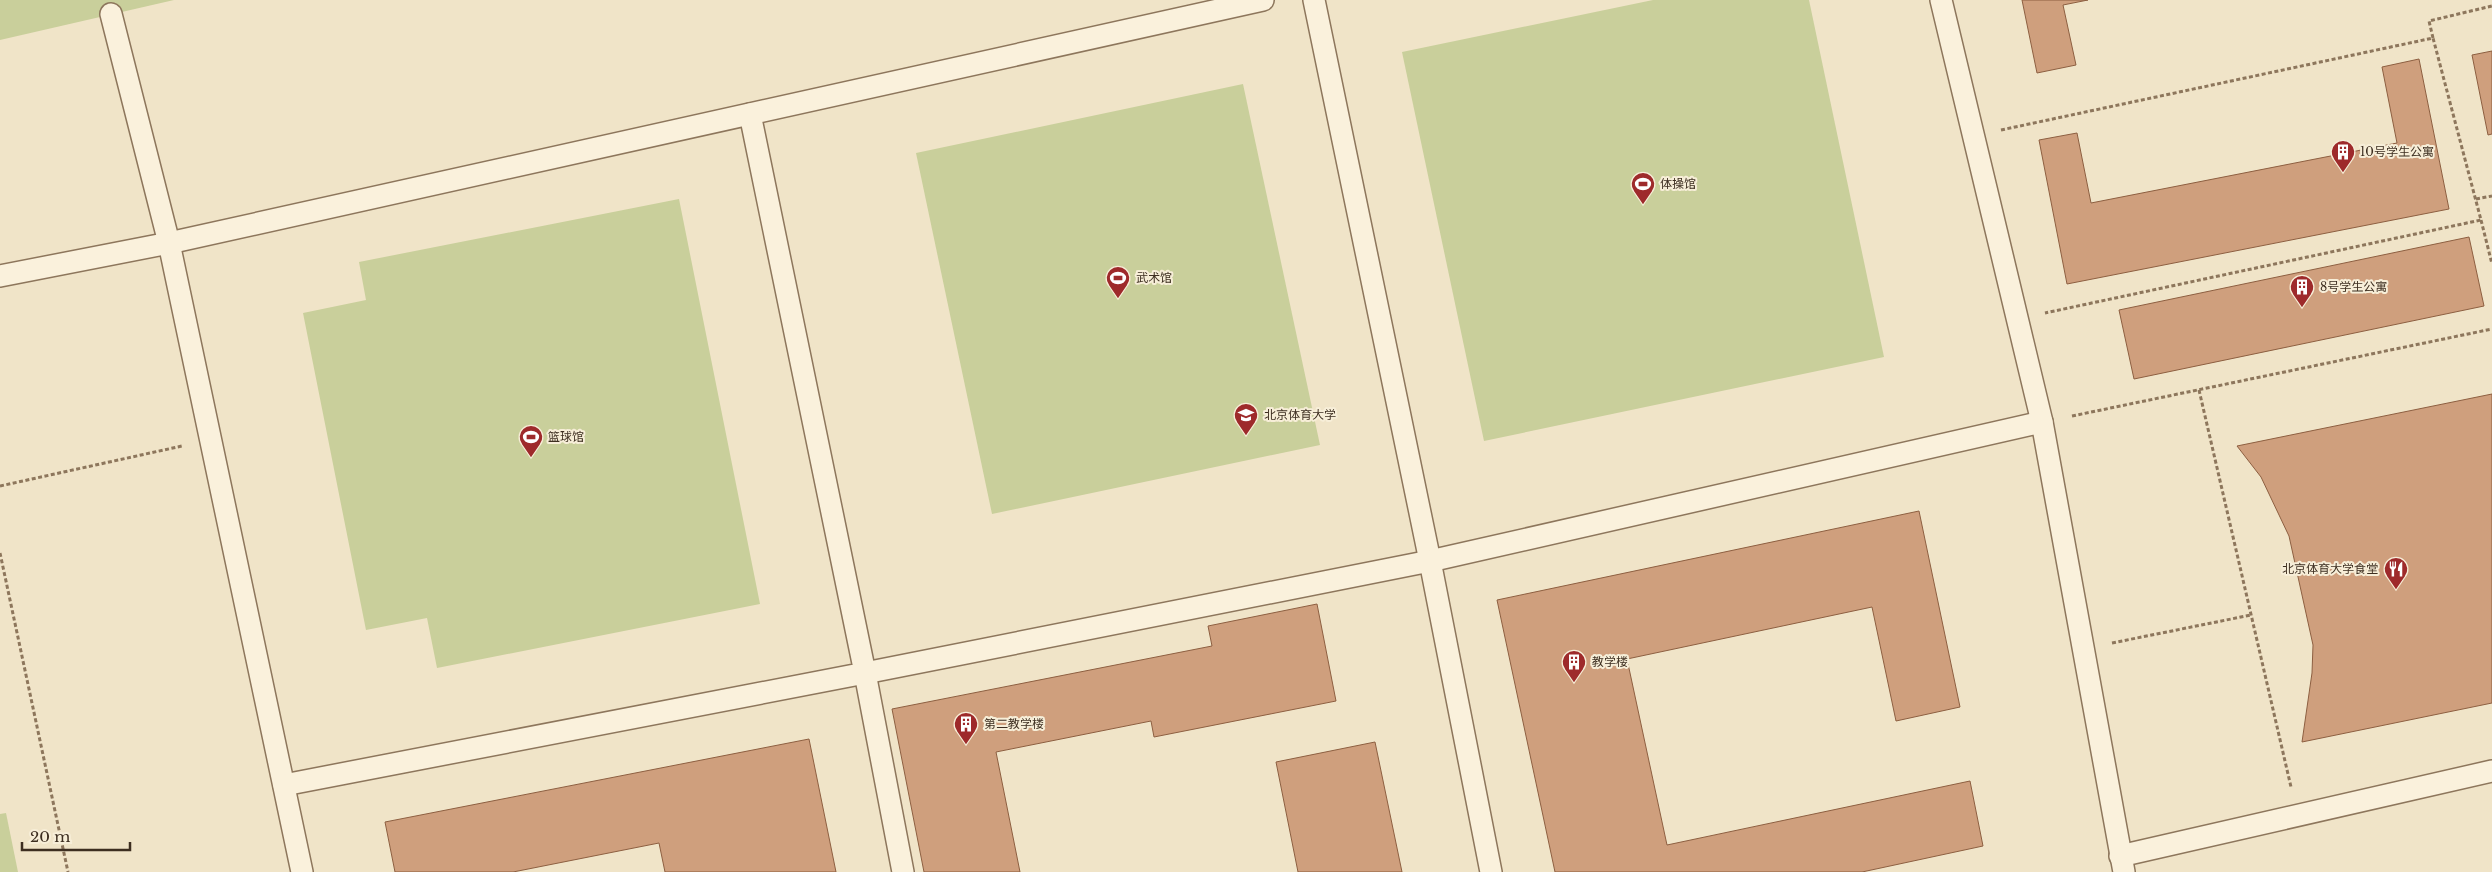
<svg xmlns="http://www.w3.org/2000/svg" width="2492" height="872" font-family="'Libre Baskerville','Noto Sans SC',serif">
<style>
.green{fill:#c9cf9b}
.building{fill:#cf9f7d;stroke:#8d5f41}
.lines{fill:none;stroke-linecap:round;stroke-linejoin:round}
.lane-casing{stroke:#8d765c;stroke-width:24}
.path{stroke:#8d765c;stroke-width:3;stroke-dasharray:4 2.5;stroke-linecap:butt}
.lane{stroke:#faf1dc;stroke-width:21}
.labels{text-anchor:middle;stroke-width:4;stroke-linejoin:round;paint-order:stroke}
.poi-label{font-size:12px;fill:#3d2e20;stroke:#f7eed8;text-anchor:start}
</style>
<rect width="100%" height="100%" fill="#f0e4c8"/>
<g class="green">
<polygon points="0,0 174,0 0,40"/>
<polygon points="1653,0 1809,0 1884,357 1484,441 1402,52"/>
<polygon points="1243,84 1320,445 992,514 916,153"/>
<polygon points="679,199 760,604 437,668 427,618 366,630 303,313 366,300 359,262"/>
<polygon points="6,813 18,872 0,872 0,814"/>
</g>
<g class="building">
<polygon points="2022,0 2088,0 2063,5 2076,65 2037,73"/>
<polygon points="2492,51 2492,134 2488,135 2472,55"/>
<polygon points="2419,59 2449,209 2067,284 2039,140 2077,133 2091,203 2397,143 2382,67"/>
<polygon points="2469,237 2484,306 2134,379 2119,310"/>
<polygon points="2492,394 2492,703 2302,742 2312,673 2313,645 2289,536 2261,477 2237,446"/>
<polygon points="1919,511 1960,707 1896,721 1872,607 1627,659 1667,845 1970,781 1983,846 1862,872 1555,872 1497,600"/>
<polygon points="1317,604 1336,701 1154,737 1151,721 996,752 1020,872 924,872 892,709 1212,646 1208,626"/>
<polygon points="809,739 836,872 665,872 659,843 513,872 395,872 385,822"/>
<polygon points="1375,742 1402,872 1298,872 1276,762"/>
</g>
<g class="lines">
<g class="lane-casing">
<g id="lane">
<polyline points="1314,0 1430,561 1491,872"/>
<polyline points="1941,0 2042,422 2124,872"/>
<polyline points="111,14 169,243 302,872"/>
<polyline points="0,276 169,243 1263,0"/>
<polyline points="284,785 865,673 750,114"/>
<polyline points="2120,856 2492,771"/>
<polyline points="903,872 865,673 1430,561 2042,422"/>
</g>
</g>
<g class="path">
<polyline points="2433,38 2429,21 2492,6"/>
<polyline points="2001,130 2433,38 2481,220 2045,313"/>
<polyline points="2476,199 2492,196"/>
<polyline points="2481,220 2492,264"/>
<polyline points="2199,390 2291,787"/>
<polyline points="2072,416 2492,329"/>
<polyline points="0,486 182,446"/>
<polyline points="0,553 68,872"/>
<polyline points="2112,643 2251,615"/>
</g>
<use href="#lane" class="lane"/>
</g>
<defs>
<g id="building-pin" transform="scale(1.25)"><path d="M0 17L-7.5 6A9.5 9.5 0 1 1 7.5 6Z" fill="#9e2a2b" stroke="#f7eed8"/><path d="M-4-6H4V6H1V3H-1V6H-4ZM-2.5-4.3h1.7v1.8h-1.7ZM.8-4.3h1.7v1.8H.8ZM-2.5-1h1.7V.8h-1.7ZM.8-1h1.7V.8H.8Z" fill="#fff"/></g>
<g id="stadium-pin" transform="scale(1.25)"><path d="M0 17L-7.5 6A9.5 9.5 0 1 1 7.5 6Z" fill="#9e2a2b" stroke="#f7eed8"/><path d="M0-5a6.5 5 0 1 0 0 10a6.5 5 0 1 0 0-10ZM-3.5-1.8h7v3.6h-7Z" fill="#fff"/></g>
<g id="university-pin" transform="scale(1.25)"><path d="M0 17L-7.5 6A9.5 9.5 0 1 1 7.5 6Z" fill="#9e2a2b" stroke="#f7eed8"/><path d="M0-5L7-2L0 1L-7-2ZM-4 1L0 2.5L4 1V4Q0 6-4 4Z" fill="#fff"/></g>
<g id="restaurant-pin" transform="scale(1.25)"><path d="M0 17L-7.5 6A9.5 9.5 0 1 1 7.5 6Z" fill="#9e2a2b" stroke="#f7eed8"/><path d="M-5-6h1v4h1v-4h1v4h1v-4h1v5L-1.5 .5V6h-2V.5L-5-1ZM5-6V6H3V1.5H1.5Q1.5-4 5-6Z" fill="#fff"/></g>
</defs>
<g fill-rule="evenodd">
<use href="#building-pin" x="2343" y="152"/>
<use href="#stadium-pin" x="1643" y="184"/>
<use href="#stadium-pin" x="1118" y="278"/>
<use href="#building-pin" x="2302" y="287"/>
<use href="#university-pin" x="1246" y="415"/>
<use href="#stadium-pin" x="531" y="437"/>
<use href="#restaurant-pin" x="2396" y="569"/>
<use href="#building-pin" x="1574" y="662"/>
<use href="#building-pin" x="966" y="724"/>
</g>
<g class="labels">
<g class="poi-label">
<text x="2360" y="156">10号学生公寓</text>
<text x="1660" y="188">体操馆</text>
<text x="1136" y="282">武术馆</text>
<text x="2320" y="291">8号学生公寓</text>
<text x="1264" y="419">北京体育大学</text>
<text x="548" y="441">篮球馆</text>
<text x="2378" y="573" text-anchor="end">北京体育大学食堂</text>
<text x="1592" y="666">教学楼</text>
<text x="984" y="728">第二教学楼</text>
</g>
</g>
<path d="M22 842v8h108v-8" fill="none" stroke="#3d2e20" stroke-width="2.5"/>
<text x="30" y="842" font-size="15" fill="#3d2e20" stroke="#f7eed8" stroke-width="4" paint-order="stroke">20 m</text>
</svg>
